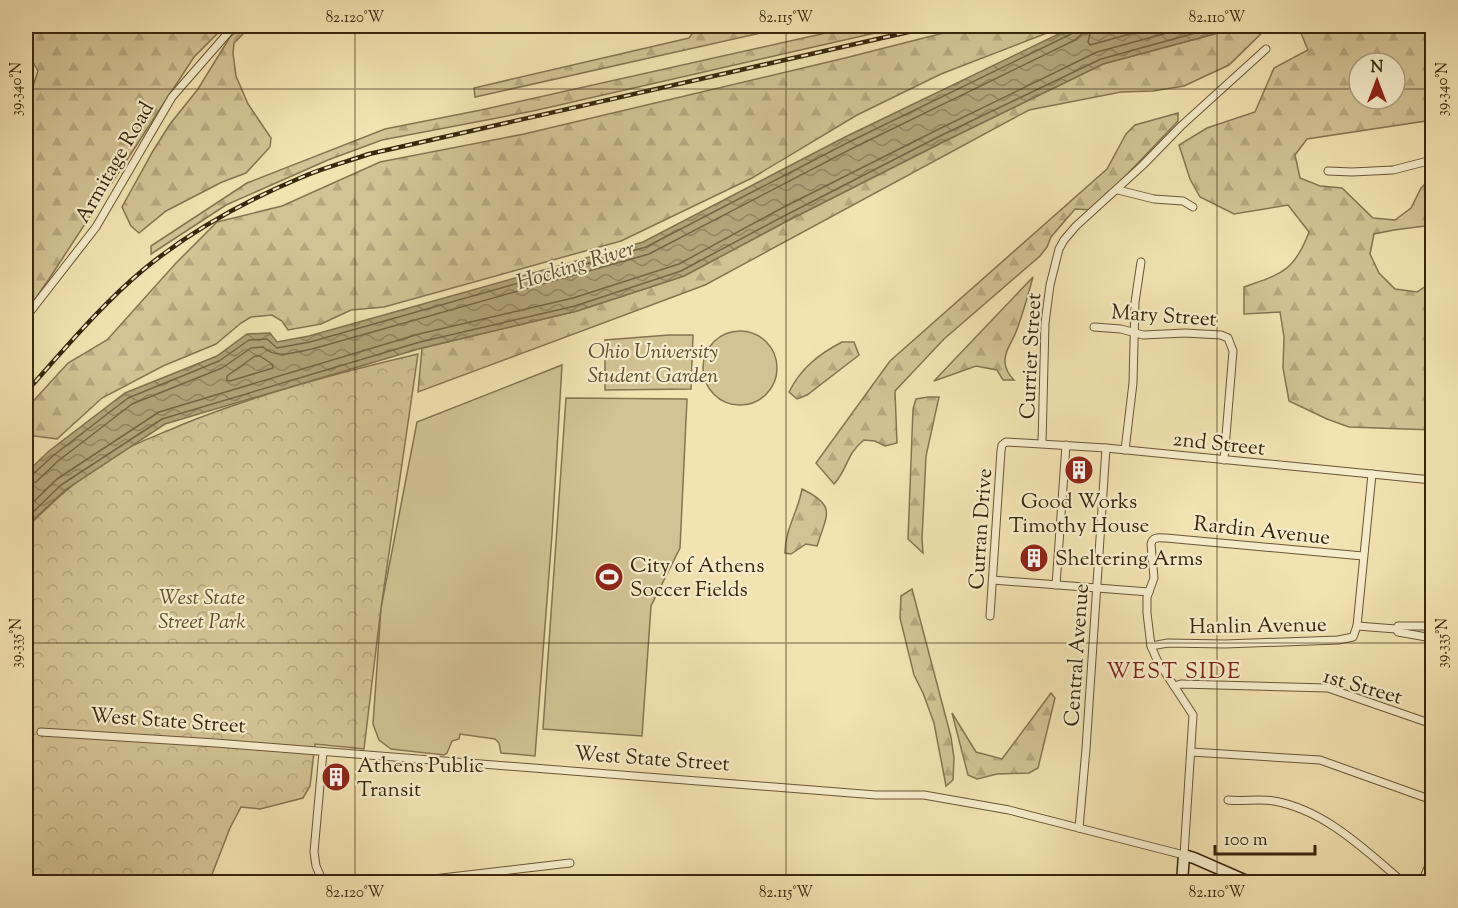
<svg xmlns="http://www.w3.org/2000/svg" width="1458" height="908" font-family="'Sorts Mill Goudy',serif">
<style>
.green{fill:#d3c394;stroke:#867450;stroke-width:1.5}
.forest{fill:url(#forest-firs);stroke:#867450;stroke-width:1.5;fill-rule:evenodd}
.park{fill:url(#park-crowns);stroke:#867450;stroke-width:1.5}
.water{fill:url(#water-waves);stroke:#83714e;stroke-width:1.5}
.lines{fill:none;stroke-linecap:round;stroke-linejoin:round}
.shore{stroke:#766443;stroke-width:1.5}
.street-casing{stroke:#685536;stroke-width:9}
.secondary-casing{stroke:#3a260d;stroke-width:13}
.street{stroke:#f7edcc;stroke-width:7}
.secondary{stroke:#f7edcc;stroke-width:10}
.rail-casing{stroke:#3a260d;stroke-width:4.5}
.rail{stroke:#f7edcc;stroke-width:2;stroke-dasharray:7;stroke-linecap:butt}
.ticks{fill:none;stroke:#3a260d;stroke-width:1.5;stroke-opacity:0.45}
.labels{text-anchor:middle;stroke-width:4.5;stroke-linejoin:round;paint-order:stroke}
.street-label{font-size:21px;fill:#3a260d;stroke:#f7edcc}
.park-label{font-size:21px;font-style:italic;fill:#604d2f;stroke:#f7edcc}
.poi-label{font-size:21px;fill:#3a260d;stroke:#f7edcc;text-anchor:start}
.water-label{font-size:22px;font-style:italic;fill:#5e4c2d;stroke:#f7edcc}
.neighbourhood-label{font-size:22px;letter-spacing:1.5px;fill:#7a1f14;stroke:#f7edcc}
.neatline{fill:none;stroke:#3a260d;stroke-width:2}
.ticks-label{font-size:15px;text-anchor:middle;fill:#3a260d}
</style>
<defs>
<pattern id="forest-firs" width="22" height="20" patternUnits="userSpaceOnUse" patternTransform="scale(1.5)"><rect width="22" height="20" fill="#d3c394"/><path d="M5 1l3.5 6h-7zM16 11l3.5 6h-7z" fill="#b6a77e"/></pattern>
<pattern id="park-crowns" width="20" height="18" patternUnits="userSpaceOnUse" patternTransform="scale(1.5)"><rect width="20" height="18" fill="#d3c394"/><path d="M2 6a3 3 0 1 1 6 0M12 15a3 3 0 1 1 6 0" fill="none" stroke="#b6a77e"/></pattern>
<pattern id="water-waves" width="16" height="10" patternUnits="userSpaceOnUse" patternTransform="scale(1.5)"><rect width="16" height="10" fill="#b3a379"/><path d="M0 5q4-4 8 0t8 0" fill="none" stroke="#938562"/></pattern>
</defs>
<rect width="100%" height="100%" fill="#f2e3b0"/>
<filter id="stains"><feTurbulence type="fractalNoise" baseFrequency=".00333" numOctaves="4"/><feColorMatrix values="0 0 0 0 .2 0 0 0 0 .09 0 0 0 0 .02 0 0 0 .5 -.17"/></filter>
<radialGradient id="worn" r=".72"><stop offset=".6" stop-color="#630" stop-opacity="0"/><stop offset="1" stop-color="#630" stop-opacity=".3"/></radialGradient>
<g class="green">
<circle cx="740" cy="368" r="37"/>
<polygon points="669,335 693,335 691,389 605,390 605,340"/>
<polygon points="562,365 552,535 535,756 501,753 499,743 495,739 460,734 459,739 452,741 447,753 444,755 391,749 379,740 373,724 381,608 417,422"/>
<polygon points="566,398 687,399 680,548 651,606 642,736 543,729"/>
</g>
<g class="forest">
<polygon points="26,26 225,26 194,57 49,279 26,312 26,95 31,92 38,71 26,50"/>
<polygon points="243,26 251,26 234,43 233,53 236,76 248,104 271,138 270,147 246,173 222,182 166,211 139,233 131,226 122,207 153,151 170,124 198,89 230,37"/>
<polygon points="698,26 792,26 475,97 474,88 689,38"/>
<polygon points="857,26 869,26 875,33 533,111 382,140 328,160 226,205 151,254 151,246 247,183 385,129 481,110"/>
<polygon points="971,26 1065,26 941,74 857,115 752,178 621,241 384,307 351,310 321,324 288,330 282,321 272,315 251,317 241,323 216,344 163,366 102,398 57,439 27,435 26,433 26,409 68,363 107,340 176,263 217,222 282,206 380,162 524,134 845,58"/>
<polygon points="1244,26 1269,26 1229,65 1184,86 1153,91 1121,92 1029,110 705,285 418,392 422,348 577,311 684,276 787,221 945,141 1103,64"/>
<path d="M 1298,26 L 1432,26 L 1432,120 L 1307,139 L 1295,155 L 1300,178 L 1320,186 L 1342,188 L 1373,218 L 1395,220 L 1411,208 L 1421,188 L 1432,177 L 1432,225 L 1394,230 L 1374,234 L 1370,254 L 1379,273 L 1395,289 L 1417,292 L 1432,282 L 1432,430 L 1349,427 L 1327,419 L 1289,401 L 1283,368 L 1284,337 L 1280,312 L 1244,314 L 1244,287 C 1281,274 1294,272 1309,232 L 1288,205 L 1234,214 L 1200,197 L 1190,179 L 1179,145 L 1207,128 L 1255,112 L 1274,68 L 1308,50 ZM 1359,63 L 1395,63 L 1395,99 L 1359,99 Z"/>
<path d="M 1178,113 L 1178,121 L 1093,210 L 1075,209 L 1051,237 L 1047,247 L 1040,256 L 944,339 L 895,391 L 897,443 L 885,446 L 875,441 L 864,440 C 846,454 848,469 834,484 L 816,463 L 890,361 L 1107,169 L 1126,134 L 1135,125 Z"/>
<path d="M 1033,277 C 1028,295 1023,314 1016,332 C 1012,342 1004,352 1005,363 C 1006,371 1009,375 1014,380 L 1003,380 L 997,370 L 976,366 L 934,381 Z"/>
<path d="M 842,342 L 854,342 L 859,355 L 807,395 L 797,399 L 789,392 C 801,368 819,354 842,342 Z"/>
<polygon points="928,397 939,397 926,456 922,539 923,553 908,539 913,409 916,399"/>
<path d="M 802,489 C 837,506 827,514 817,546 L 806,544 L 791,554 L 785,553 C 785,529 798,512 802,489 Z"/>
<polygon points="912,589 951,737 954,758 953,780 946,786 934,723 923,693 914,675 900,618 901,596"/>
<polygon points="1051,693 1055,698 1038,768 1029,773 997,774 977,779 968,775 952,713 976,752 1002,759"/>
</g>
<path class="park" d="M 418,354 L 381,608 L 364,749 L 315,744 L 310,786 L 303,798 L 260,809 L 241,807 L 230,828 L 209,882 L 26,882 L 26,528 C 51,504 77,479 106,460 C 129,445 156,436 181,425 C 258,394 337,373 418,354 Z"/>
<polygon class="water" points="1075,26 1244,26 1103,64 945,141 787,221 684,276 577,311 422,348 165,424 65,490 26,527 26,473 49,451 125,393 217,356 247,334 270,333 277,342 309,336 643,242 845,137"/>
<g class="lines">
<g class="shore">
<polyline points="1092,26 1088,42 1090,45 1159,26"/>
<polygon points="255,356 260,356 272,364 273,368 230,381 227,380 227,376"/>
<polyline points="26,477 31,476 54,455 128,398 219,361 249,340 267,339 277,348 310,342 646,247 847,143 1071,34 1075,30 1076,26"/>
<path d="M 26,485 L 36,482 L 58,461 L 132,404 L 222,368 L 251,348 L 263,347 C 277,360 295,352 312,349 L 649,254 L 851,149 L 1075,40 L 1082,34 L 1083,26"/>
<polyline points="26,509 57,479 159,412 419,334 573,298 679,264 780,209 939,129 1097,52 1193,26"/>
<polyline points="26,519 61,485 162,419 420,342 575,306 681,271 784,216 942,135 1101,59 1221,26"/>
</g>
<g class="street-casing">
<g id="street">
<polyline points="1328,171 1352,172 1393,170 1432,160"/>
<polyline points="1118,190 1154,199 1183,201 1193,207"/>
<polyline points="26,317 96,227 172,97 234,26"/>
<polyline points="1094,327 1121,329 1143,335 1185,333 1221,335 1228,338 1233,351 1224,460"/>
<polyline points="1042,443 1045,323 1050,285 1059,249 1064,240 1076,226 1143,165 1181,126 1266,49"/>
<polyline points="1125,450 1133,383 1135,302 1141,262"/>
<polyline points="993,580 1149,592"/>
<polyline points="1056,585 1066,445"/>
<polyline points="990,616 1001,451 1002,445 1006,442 1106,448 1432,480"/>
<polyline points="1432,625 1432,611"/>
<polyline points="1357,626 1396,629 1398,632 1432,638"/>
<polyline points="1396,629 1398,626 1432,626"/>
<polyline points="1151,646 1168,643 1225,644 1338,640 1353,637 1357,626 1372,474"/>
<polyline points="1174,686 1181,684 1328,688 1432,724"/>
<path d="M 41,732 L 216,743 L 876,795 L 924,795 L 1009,810 L 1184,855 L 1193,715 L 1157,660 L 1151,646 L 1147,613 L 1147,597 L 1154,578 L 1151,544 C 1153,536 1159,538 1166,538 L 1363,556"/>
<polyline points="323,752 314,852 316,866 323,882"/>
<polyline points="1191,752 1320,760 1432,800"/>
<path d="M 1228,800 C 1243,802 1259,798 1274,801 C 1325,810 1365,850 1403,882"/>
<polyline points="1079,828 1086,749 1106,448"/>
<polyline points="408,882 570,863"/>
<polyline points="1422,882 1432,858"/>
</g>
</g>
<g class="secondary-casing">
<polyline id="secondary" points="1182,882 1184,855 1194,858 1249,882"/>
</g>
<use href="#street" class="street"/>
<use href="#secondary" class="secondary"/>
<g class="rail-casing">
<path id="rail" d="M 26,392 C 63,351 100,306 143,270 C 189,232 245,201 300,178 C 322,168 346,162 369,154 L 935,26"/>
</g>
<use href="#rail" class="rail"/>
</g>
<path class="ticks" d="M 355,26 L 355,882M 786,26 L 786,882M 1217,26 L 1217,882M 26,89 L 1359,89M 1395,89 L 1432,89M 26,643 L 1432,643"/>
<defs>
<g id="building-disc" transform="scale(1.5)"><circle r="9.5" fill="#8f2418" stroke="#f7edcc"/><path d="M-4-6H4V6H1V3H-1V6H-4ZM-2.5-4.3h1.7v1.8h-1.7ZM.8-4.3h1.7v1.8H.8ZM-2.5-1h1.7V.8h-1.7ZM.8-1h1.7V.8H.8Z" fill="#fff"/></g>
<g id="stadium-disc" transform="scale(1.5)"><circle r="9.5" fill="#8f2418" stroke="#f7edcc"/><path d="M0-5a6.5 5 0 1 0 0 10a6.5 5 0 1 0 0-10ZM-3.5-1.8h7v3.6h-7Z" fill="#fff"/></g>
</defs>
<g fill-rule="evenodd">
<use href="#building-disc" x="1079" y="470"/>
<use href="#building-disc" x="1034" y="558"/>
<use href="#stadium-disc" x="609" y="577"/>
<use href="#building-disc" x="336" y="777"/>
</g>
<g class="labels">
<g class="street-label">
<text transform="translate(114 162) rotate(-60)" y="7">Armitage Road</text>
<text transform="translate(1164 315) rotate(4)" y="7">Mary Street</text>
<text transform="translate(1030 356) rotate(-87)" y="7">Currier Street</text>
<text transform="translate(1219 443) rotate(6)" y="7">2nd Street</text>
<text transform="translate(980 529) rotate(-86)" y="7">Curran Drive</text>
<text transform="translate(1262 530) rotate(6)" y="7">Rardin Avenue</text>
<text transform="translate(1258 625) rotate(-1)" y="7">Hanlin Avenue</text>
<text transform="translate(1076 655) rotate(-86)" y="7">Central Avenue</text>
<text transform="translate(1363 686) rotate(16)" y="7">1st Street</text>
<text transform="translate(168 720) rotate(4)" y="7">West State Street</text>
<text transform="translate(652 758) rotate(4)" y="7">West State Street</text>
</g>
<g class="park-label">
<text x="653" y="358">Ohio University<tspan x="653" dy="24">Student Garden</tspan></text>
<text x="202" y="604">West State<tspan x="202" dy="24">Street Park</tspan></text>
</g>
<g class="poi-label">
<text x="1079" y="508" text-anchor="middle">Good Works<tspan x="1079" dy="24">Timothy House</tspan></text>
<text x="1055" y="565">Sheltering Arms</text>
<text x="630" y="572">City of Athens<tspan x="630" dy="24">Soccer Fields</tspan></text>
<text x="357" y="772">Athens Public<tspan x="357" dy="24">Transit</tspan></text>
</g>
<g class="water-label">
<text transform="translate(575 264) rotate(-17)" y="8">Hocking River</text>
</g>
<g class="neighbourhood-label">
<text x="1174" y="678">WEST SIDE</text>
</g>
</g>
<rect width="1458" height="908" fill="none" stroke="#f2e3b0" stroke-width="66"/>
<g transform="translate(1377 81)"><circle r="28" fill="#f7edcc" stroke="#ab9d80" stroke-width="1.5"/>
<path d="M0-4.5L10 22L0 15L-10 22Z" fill="#8f2418"/>
<text y="-9" font-size="16" font-weight="bold" text-anchor="middle" fill="#3a260d">N</text>
</g>
<path d="M1215 845v9h100v-9" fill="none" stroke="#3a260d" stroke-width="3"/>
<text x="1224" y="845" font-size="18" fill="#3a260d" stroke="#f7edcc" stroke-width="4.5" paint-order="stroke">100 m</text>
<rect x="33" y="33" width="1392" height="842" class="neatline"/>
<g class="ticks-label">
<text x="355" y="22">82.120°W</text>
<text x="786" y="22">82.115°W</text>
<text x="1217" y="22">82.110°W</text>
<text transform="translate(16 89) rotate(-90)" y="5">39.340°N</text>
<text transform="translate(1442 89) rotate(-90)" y="5">39.340°N</text>
<text transform="translate(16 643) rotate(-90)" y="5">39.335°N</text>
<text transform="translate(1442 643) rotate(-90)" y="5">39.335°N</text>
<text x="355" y="897">82.120°W</text>
<text x="786" y="897">82.115°W</text>
<text x="1217" y="897">82.110°W</text>
</g>
<rect width="100%" height="100%" filter="url(#stains)"/>
<rect width="100%" height="100%" fill="url(#worn)"/>
</svg>
